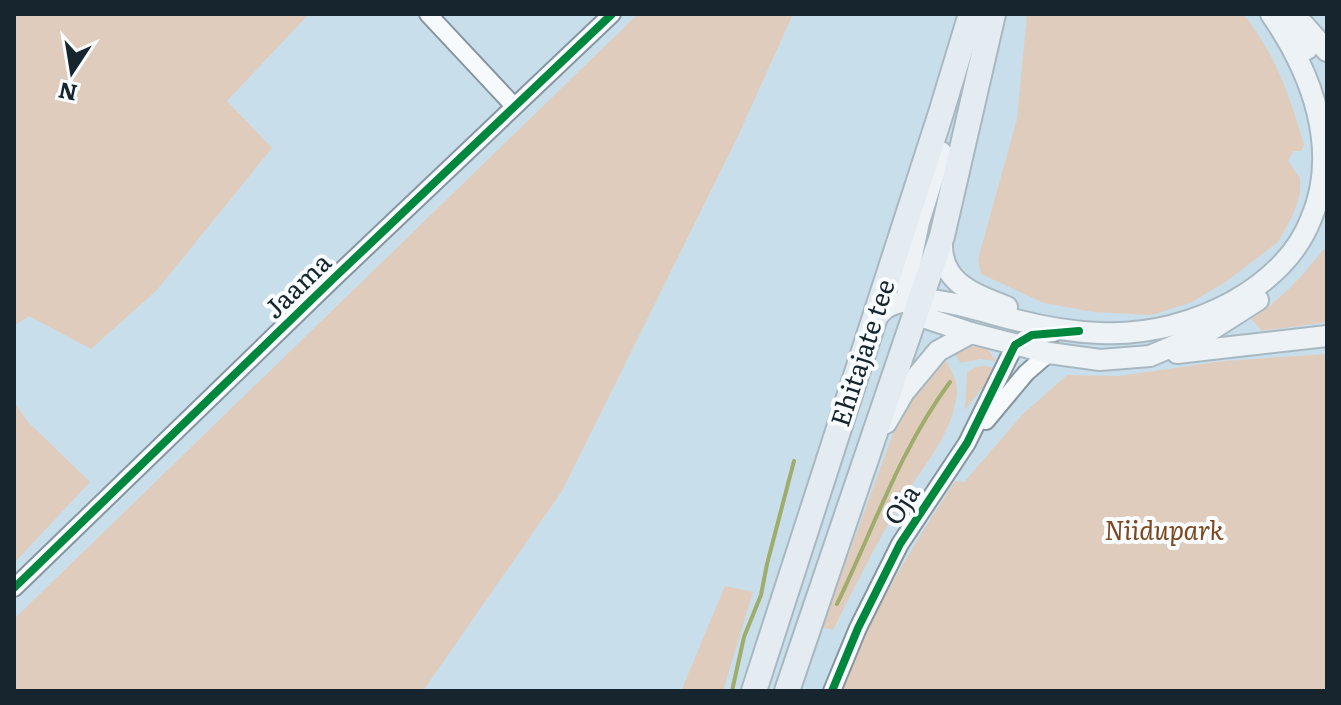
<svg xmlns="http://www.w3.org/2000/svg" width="1341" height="705" font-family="Literata,serif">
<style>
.green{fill:#e0ccbd}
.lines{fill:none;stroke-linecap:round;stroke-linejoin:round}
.stream{stroke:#9ead6c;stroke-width:4}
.minor-casing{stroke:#8696a0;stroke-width:20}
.major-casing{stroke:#a8b8c1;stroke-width:24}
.highway-casing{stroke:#a8b8c1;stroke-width:28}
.minor{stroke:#f7fafc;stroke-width:16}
.major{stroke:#ecf2f6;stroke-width:20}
.highway{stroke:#e4ecf2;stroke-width:24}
.cycleway-casing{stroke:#f9fdff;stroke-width:13}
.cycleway{stroke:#00873e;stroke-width:8}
.labels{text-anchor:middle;stroke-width:8;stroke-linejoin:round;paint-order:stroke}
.street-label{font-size:26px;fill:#16252e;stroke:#f9fdff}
.park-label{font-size:26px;font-style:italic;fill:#7e481e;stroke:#f9fdff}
</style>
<rect width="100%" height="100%" fill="#c9deeb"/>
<g class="green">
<polygon points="14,14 309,14 227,101 272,148 157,290 91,349 29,316 14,326"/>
<polygon points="638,14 793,14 738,136 562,491 423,691 14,691 14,619"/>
<path d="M 1027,14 L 1243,14 C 1275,52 1290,97 1304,145 L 1301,151 L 1293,151 L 1288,161 L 1300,178 L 1300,194 L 1293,215 L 1278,242 L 1227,281 L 1192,302 L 1152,315 L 1093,312 L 1044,303 L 981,274 L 978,259 L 1017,119 Z"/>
<path d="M 1324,249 L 1327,250 L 1327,322 L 1262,331 L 1251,319 C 1281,300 1302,276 1324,249 Z"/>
<polygon points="967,341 986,347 996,361 980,359 961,363 950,348"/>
<path d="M 1327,354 L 1327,691 L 843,691 C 869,616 912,547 955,481 L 964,482 L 1023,414 L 1067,375 L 1119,376 L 1224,361 Z"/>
<path d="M 945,358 C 950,369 958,380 957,392 C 953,436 920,469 899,505 C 875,546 854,588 833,630 L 822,627 L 899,417 L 914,392 Z"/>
<polygon points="985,366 997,368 987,390 981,389 965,410 967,373 975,367"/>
<polygon points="14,402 27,421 90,482 14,563"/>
<polygon points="725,586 753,592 723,691 681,691"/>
</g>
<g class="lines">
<g class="stream">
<path d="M 837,604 C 873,530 900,449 950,382"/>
<polyline points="732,691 744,637 761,595 767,564 794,461"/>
</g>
<g class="minor-casing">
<g id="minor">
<polyline points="428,14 514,106"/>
<polyline points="986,421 1026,373 1049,353"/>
<polyline points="14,588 334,278 612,14"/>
<polyline points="832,691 858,628 900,544 967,443 1015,345 1032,335 1054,333"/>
</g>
</g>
<g class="major-casing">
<g id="major">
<polyline points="1290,14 1307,49"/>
<polyline points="1303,24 1327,51"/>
<polyline points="941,152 919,222 907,280 908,301 917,315 971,333 1049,353 1100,360 1150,356 1211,330 1258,300"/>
<path d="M 942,239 C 939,283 973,293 1007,307"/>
<path d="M 873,321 C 877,317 882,311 886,308 C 921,287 980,312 1016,320 C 1043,327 1072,332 1100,333 C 1147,335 1193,323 1234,301 C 1267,282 1297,255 1311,219 C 1341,149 1311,72 1271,14"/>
<polyline points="1177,353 1327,336"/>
<polyline points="886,423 904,392 938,351 971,333"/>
</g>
</g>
<g class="highway-casing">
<g id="highway">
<polyline points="754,691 941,113 971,14"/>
<polyline points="787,691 942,236 993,14"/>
</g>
</g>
<use href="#minor" class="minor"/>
<use href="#major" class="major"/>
<use href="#highway" class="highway"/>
<g class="cycleway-casing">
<g id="cycleway">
<polyline points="14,588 334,278 612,14"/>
<polyline points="832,691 858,628 900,544 967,443 1015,345 1032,335 1079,331"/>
</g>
</g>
<use href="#cycleway" class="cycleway"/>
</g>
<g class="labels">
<g class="street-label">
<text transform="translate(298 286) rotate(-44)" y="9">Jaama</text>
<text transform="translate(863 353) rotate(-72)" y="9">Ehitajate tee</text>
<text transform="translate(902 505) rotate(-57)" y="9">Oja</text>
</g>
<g class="park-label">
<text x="1164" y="540">Niidupark</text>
</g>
</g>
<rect width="1341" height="705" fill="none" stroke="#16252e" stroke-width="32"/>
<g transform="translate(72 72) rotate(192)" stroke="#f9fdff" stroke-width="6" paint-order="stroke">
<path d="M0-6L14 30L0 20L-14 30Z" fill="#16252e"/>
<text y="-12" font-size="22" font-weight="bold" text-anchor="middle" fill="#16252e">N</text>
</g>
</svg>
